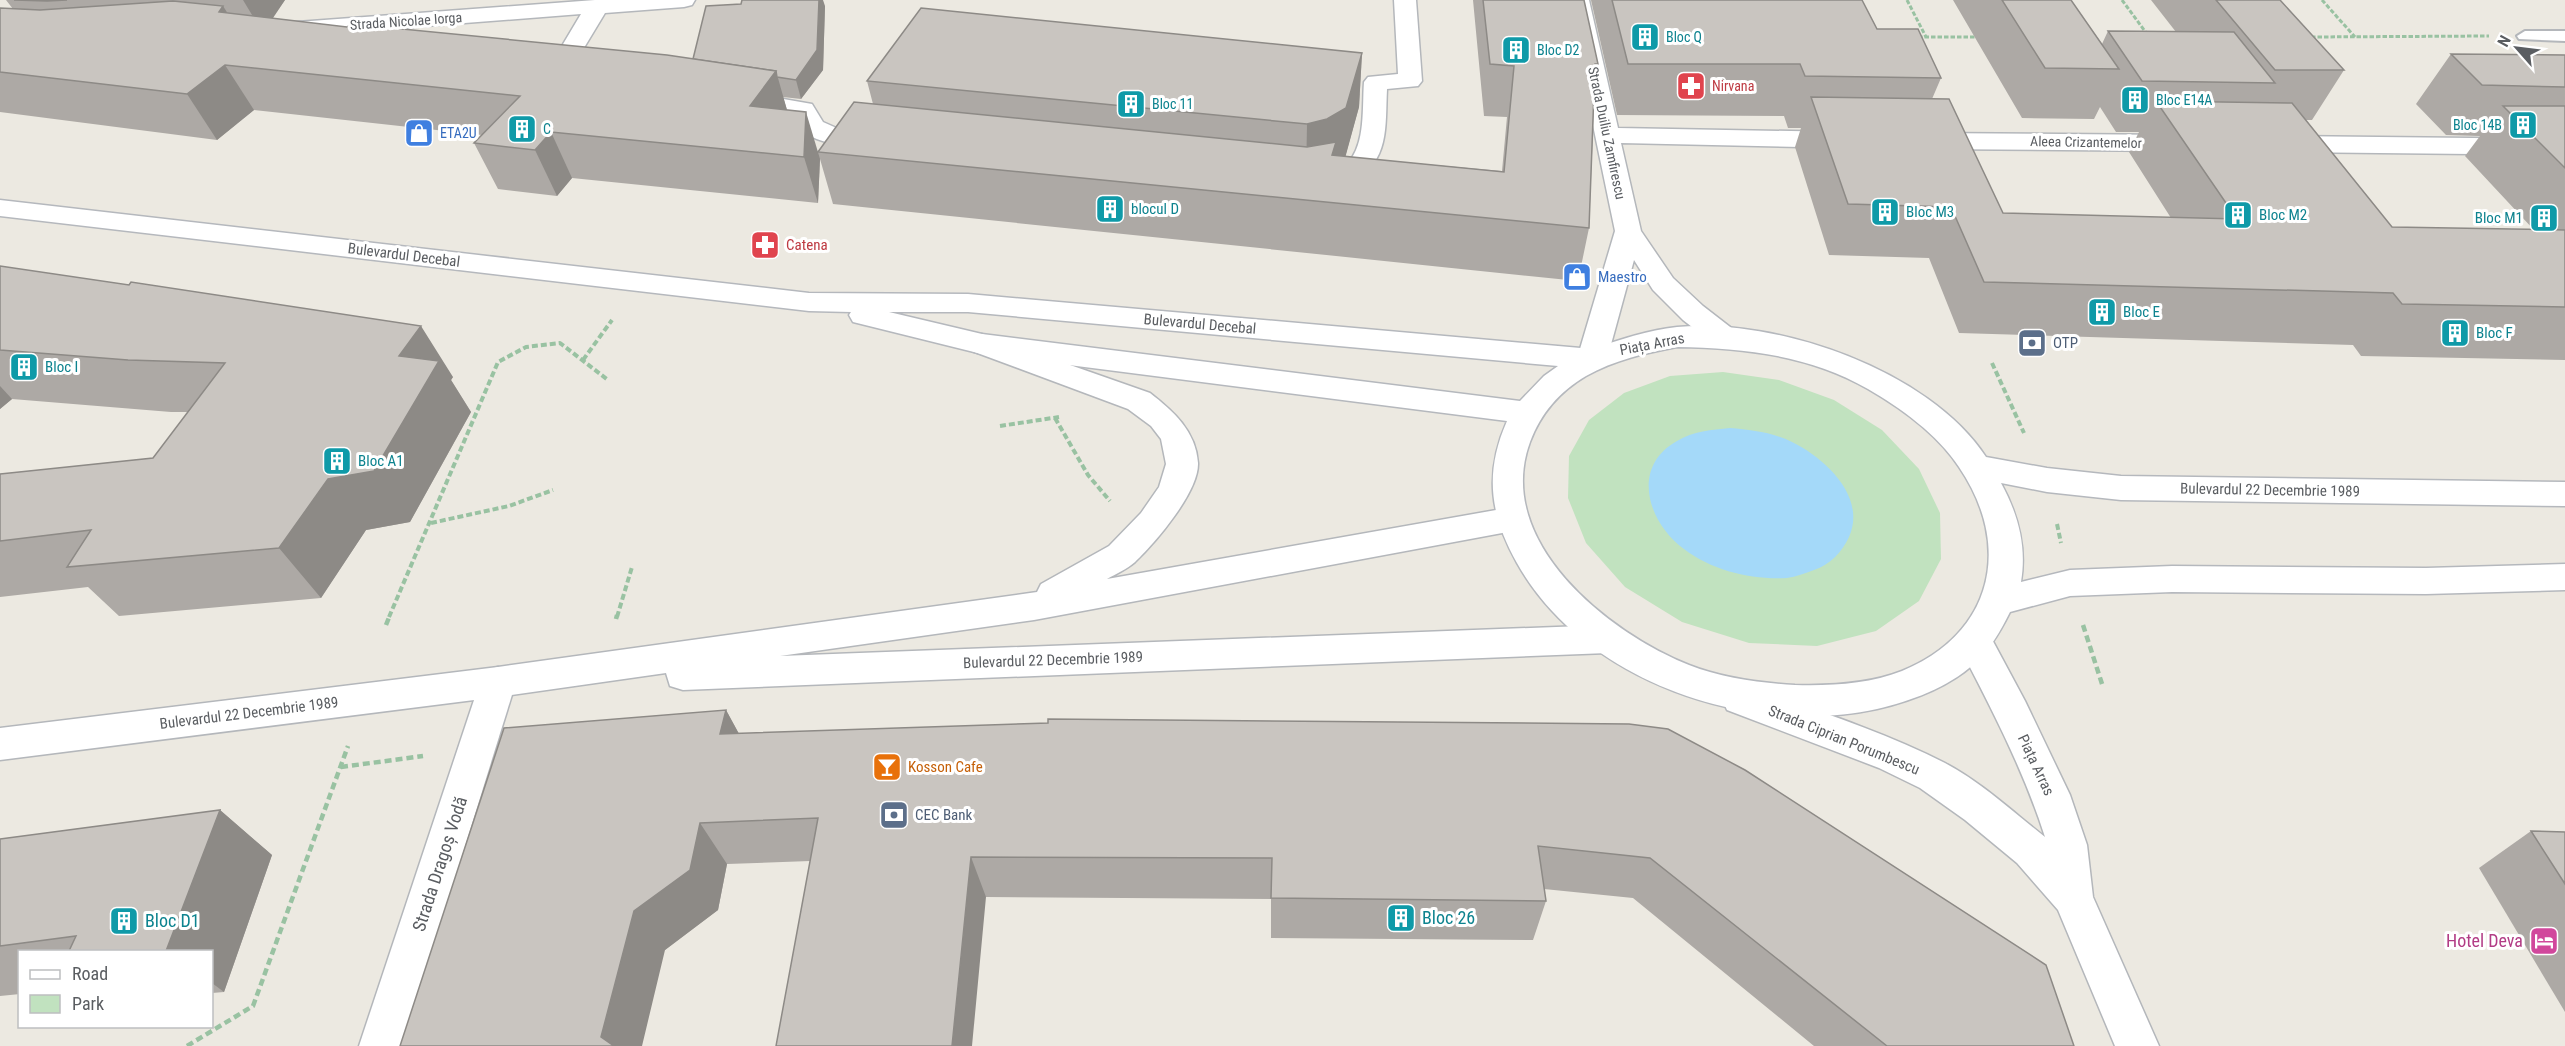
<svg xmlns="http://www.w3.org/2000/svg" width="2565" height="1046" font-family="'Roboto Condensed',sans-serif">
<style>
.green{fill:#c1e2bf}
.water{fill:#a4d9f9}
.lines{fill:none;stroke-linecap:round;stroke-linejoin:round}
.service-casing{stroke:#b4b7bb;stroke-width:4}
.minor-casing{stroke:#b4b7bb;stroke-width:3}
.tertiary-casing{stroke:#b4b7bb;stroke-width:3}
.secondary-casing{stroke:#b5b8bd;stroke-width:3}
.path-far2{stroke:#99c2a2;stroke-width:3;stroke-dasharray:4.5 2;stroke-linecap:butt}
.path-far1{stroke:#99c2a2;stroke-width:4;stroke-dasharray:6 3;stroke-linecap:butt}
.path{stroke:#99c2a2;stroke-width:4.5;stroke-dasharray:7 4;stroke-linecap:butt}
.service{fill:#fff;fill-rule:evenodd}
.minor{fill:#fff;fill-rule:evenodd}
.tertiary{fill:#fff;fill-rule:evenodd}
.secondary{fill:#fff;fill-rule:evenodd}
.wall{fill:#ada9a5}
.shaded-wall{fill:#8d8a86}
.building{fill:#c9c5c0;stroke:#8d8a86;stroke-width:1.5}
.labels{text-anchor:middle;stroke-width:6;stroke-linejoin:round;paint-order:stroke}
.far-street-label{font-size:14px;fill:#5a5d61;stroke:#fff}
.far-culture-label{font-size:14px;fill:#0d838f;stroke:#fff;text-anchor:start}
.far-health-label{font-size:14px;fill:#be3a42;stroke:#fff;text-anchor:start}
.far-shop-label{font-size:14px;fill:#366cbe;stroke:#fff;text-anchor:start}
.culture-label{font-size:15px;fill:#0d838f;stroke:#fff;text-anchor:start}
.health-label{font-size:15px;fill:#be3a42;stroke:#fff;text-anchor:start}
.street-label{font-size:15px;fill:#5a5d61;stroke:#fff}
.shop-label{font-size:15px;fill:#366cbe;stroke:#fff;text-anchor:start}
.service-label{font-size:15px;fill:#4e5e75;stroke:#fff;text-anchor:start}
.food-label{font-size:15px;fill:#c56008;stroke:#fff;text-anchor:start}
.near-street-label{font-size:18px;fill:#5a5d61;stroke:#fff}
.near-culture-label{font-size:18px;fill:#0d838f;stroke:#fff;text-anchor:start}
.near-hotel-label{font-size:18px;fill:#b23c85;stroke:#fff;text-anchor:end}
</style>
<rect width="100%" height="100%" fill="#ece9e1"/>
<polygon class="green" points="1723,372 1779,380 1834,400 1882,430 1919,469 1940,513 1941,559 1919,601 1876,631 1817,646 1749,643 1682,622 1625,587 1586,543 1568,498 1569,456 1589,420 1624,393 1670,376"/>
<path class="water" d="M 1730,428 C 1751,430 1772,432 1792,442 C 1825,458 1867,497 1849,537 C 1842,552 1830,565 1814,570 C 1805,573 1796,577 1787,578 C 1752,580 1713,571 1684,549 C 1648,523 1630,467 1677,441 C 1693,431 1712,430 1730,428 Z"/>
<g class="lines">
<g class="service-casing">
<polygon id="service" points="2525,31 2565,31 2565,41 2519,39 2517,36"/>
</g>
<g class="minor-casing">
<g id="minor">
<polygon points="595,0 695,0 692,5 684,7 605,13 567,76 559,78 551,76 547,71 581,14 297,36 289,34 286,29 289,24 297,22"/>
<path d="M 1394,0 L 1416,0 L 1422,81 L 1418,86 L 1387,89 C 1385,128 1390,160 1352,183 C 1341,190 1335,194 1322,191 L 1318,185 C 1325,174 1339,172 1348,163 C 1366,143 1362,107 1364,82 L 1368,77 L 1398,74 Z"/>
<polygon points="1567,0 1589,0 1618,128 1843,132 1852,135 1856,140 1852,145 1843,148 1621,143 1641,231 1673,278 1703,306 1734,330 1739,337 1734,344 1724,347 1714,344 1683,320 1653,290 1634,260 1607,359 1602,366 1592,369 1582,366 1577,359 1615,231"/>
<path d="M 743,92 L 812,104 L 823,122 L 841,130 L 883,139 L 887,144 L 883,149 C 867,153 816,143 804,132 C 799,128 797,120 794,115 L 734,104 L 731,99 L 734,94 Z"/>
<polygon points="1925,133 2179,135 2188,138 2192,143 2188,148 2179,151 1925,149 1916,146 1912,141 1916,136"/>
<polygon points="2282,136 2565,139 2565,155 2282,152 2273,149 2269,144 2273,139"/>
<path d="M 1975,628 L 1988,632 L 2025,701 L 2070,795 L 2087,845 L 2093,897 L 2159,1046 L 2115,1046 L 2058,910 L 2017,863 L 1965,820 L 1920,788 L 1879,768 L 1727,710 L 1722,699 L 1727,688 L 1740,684 C 1807,707 1883,731 1945,763 C 1981,782 2013,812 2045,837 C 2023,768 1990,706 1957,642 L 1962,632 Z"/>
<polygon points="498,667 511,671 516,682 403,1046 359,1046 480,682 485,671"/>
</g>
</g>
<g class="tertiary-casing">
<path id="tertiary" d="M 982,334 L 1150,393 C 1173,411 1196,431 1198,463 C 1199,492 1155,543 1135,562 C 1127,569 1116,574 1107,579 L 1513,507 L 1525,510 L 1529,519 L 1525,528 L 1513,531 L 1034,620 L 780,656 L 1608,625 L 1621,629 L 1626,639 L 1621,649 L 1608,653 L 683,690 L 670,686 L 666,673 L 498,697 L 0,760 L 0,728 L 498,667 L 1037,592 L 1041,584 L 1109,546 L 1141,513 L 1159,487 L 1166,464 L 1161,439 L 1151,426 L 1128,409 L 972,351 L 967,344 L 972,337 Z"/>
</g>
<g class="secondary-casing">
<path id="secondary" d="M 0,200 L 809,293 L 968,294 L 1592,349 C 1619,340 1648,330 1677,327 C 1777,318 1929,370 1986,457 L 2047,468 L 2121,476 L 2565,482 L 2565,506 L 2121,500 L 2047,492 L 2001,483 C 2018,514 2027,546 2021,582 L 2070,570 L 2172,566 L 2426,568 L 2565,564 L 2565,590 L 2426,594 L 2172,592 L 2070,596 L 2010,612 C 2001,630 1990,650 1974,664 C 1947,688 1911,701 1877,709 C 1748,737 1584,682 1517,563 C 1490,515 1484,473 1507,421 L 982,354 L 853,322 L 849,315 L 851,312 L 809,311 L 0,216 ZM 889,312 L 968,312 L 1558,366 L 1544,376 L 1520,401 L 982,334 ZM 1677,347 C 1743,348 1809,355 1868,389 C 1901,408 1938,435 1959,467 C 2013,546 1993,634 1902,671 C 1869,684 1831,686 1795,685 C 1760,683 1722,678 1689,665 C 1609,633 1493,542 1530,442 C 1541,413 1559,392 1586,376 C 1614,360 1646,353 1677,347 Z"/>
</g>
<g class="path-far2">
<polyline points="1907,0 1926,37"/>
<polyline points="2122,0 2147,34"/>
<polyline points="2322,0 2355,37"/>
<polyline points="1918,37 1979,37"/>
<polyline points="2311,37 2489,36"/>
</g>
<g class="path-far1">
<polyline points="583,360 612,320"/>
<polyline points="1992,363 2024,433"/>
<polyline points="1055,418 1088,475 1110,501"/>
<polyline points="1000,426 1059,417"/>
<polyline points="431,523 509,506 553,490"/>
<polyline points="2057,524 2061,543"/>
<polyline points="389,617 498,362 526,347 560,343 608,380"/>
<polyline points="617,617 632,567"/>
</g>
<g class="path">
<polyline points="616,619 617,615"/>
<polyline points="386,625 390,615"/>
<polyline points="2083,625 2103,687"/>
<polyline points="341,767 423,756"/>
<polyline points="187,1046 253,1006 348,746"/>
</g>
<use href="#service" class="service"/>
<use href="#minor" class="minor"/>
<use href="#tertiary" class="tertiary"/>
<use href="#secondary" class="secondary"/>
</g>
<g class="wall">
<polygon points="6,0 285,0 272,18 347,27 693,59 825,6 823,70 801,99 783,97 787,110 818,152 873,104 867,81 1362,53 1359,107 1345,157 1502,171 1507,117 1484,116 1473,0 1584,0 1598,64 1595,83 1589,228 1578,281 833,204 820,159 818,203 572,178 557,196 498,189 474,143 482,135 254,110 217,140 0,112 0,8 13,9"/>
<polygon points="1591,0 1862,0 1877,29 1941,78 1932,99 2003,213 2171,218 2129,152 2139,132 2116,132 2100,107 2094,119 2022,118 1953,0 2071,0 2102,44 2108,31 2176,32 2151,0 2280,0 2344,70 2312,120 2306,120 2392,227 2534,230 2465,156 2480,136 2446,135 2416,104 2451,54 2565,55 2565,360 2361,356 2353,345 1959,333 1929,258 1829,255 1795,147 1801,128 1788,128 1784,116 1617,115"/>
<polygon points="0,266 453,377 451,380 471,412 410,522 366,530 321,598 119,616 88,587 0,597 0,474 153,458 188,412 171,412 12,399 0,409"/>
<polygon points="726,710 739,734 1629,724 2074,1046 1814,1046 1633,898 1544,889 1546,901 1533,940 1271,938 1271,899 986,897 810,861 727,864 718,910 665,950 400,1046"/>
<polygon points="220,810 272,855 224,992 212,993 212,951 20,951 20,994 0,996 0,839"/>
<polygon points="2531,831 2565,832 2565,1012 2479,868"/>
</g>
<g class="shaded-wall">
<polygon points="243,0 285,0 263,33"/>
<polygon points="819,0 823,0 825,6 823,70 801,99 796,80"/>
<polygon points="223,6 251,50 219,12"/>
<polygon points="1362,53 1359,107 1344,162 1306,179 1307,124"/>
<polygon points="225,65 254,110 217,140 187,94"/>
<polygon points="776,71 789,117 750,106"/>
<polygon points="806,112 820,159 818,203 804,157"/>
<polygon points="551,132 572,178 557,196 535,150"/>
<polygon points="421,326 453,377 451,380 471,412 410,522 366,530 321,598 279,548 399,356"/>
<polygon points="0,386 12,399 0,409"/>
<polygon points="726,710 750,754 720,734"/>
<polygon points="220,810 272,855 224,992 212,983 212,951 166,951"/>
<polygon points="700,823 727,864 718,910 665,950 642,1046 610,1046 601,1037 634,911"/>
<polygon points="971,857 986,897 972,1046 952,1046"/>
</g>
<g class="building">
<polygon points="14,0 67,0 47,1"/>
<polygon points="742,0 819,0 817,50 796,80 777,77 776,71 693,59 706,6 741,4"/>
<polygon points="1483,0 1584,0 1598,64 1595,64 1589,228 818,152 854,102 1307,147 1336,142 1332,155 1504,172 1514,66 1490,64"/>
<polygon points="1612,0 1862,0 1877,29 1918,29 1941,78 1805,76 1800,64 1628,64"/>
<polygon points="2002,0 2071,0 2119,69 2045,68"/>
<polygon points="2216,0 2280,0 2344,70 2275,70"/>
<polygon points="173,1 223,6 219,12 347,27 351,24 667,55 776,71 750,106 806,112 804,157 551,132 535,150 474,143 520,96 225,65 187,94 0,72 0,8 40,10"/>
<polygon points="921,8 1362,53 1346,108 1327,119 1307,124 867,81"/>
<polygon points="2108,31 2234,32 2275,83 2142,81"/>
<polygon points="2451,54 2565,55 2565,87 2482,85"/>
<polygon points="1811,97 1949,99 2003,213 2237,219 2156,101 2292,103 2392,227 2565,230 2565,307 2402,304 2393,293 1984,282 1951,207 1848,204"/>
<polygon points="2503,106 2565,106 2565,168"/>
<polygon points="0,266 129,285 131,282 421,326 399,356 439,361 374,471 328,479 279,548 67,567 91,530 0,541 0,474 153,458 225,363 128,360 0,350"/>
<polygon points="726,710 720,734 1048,723 1048,719 1629,724 1668,729 1745,770 2046,965 2074,1046 1887,1046 1650,858 1538,846 1546,901 1271,898 1272,858 971,857 952,1046 776,1046 818,818 700,823 690,870 634,911 601,1037 614,1046 400,1046 504,728"/>
<polygon points="220,810 166,951 69,951 76,936 0,946 0,839"/>
<polygon points="2531,831 2565,832 2565,884"/>
</g>
<defs>
<g id="building-square" transform="scale(1.5)"><rect x="-9" y="-9" width="18" height="18" rx="4" fill="#0f9aa8" stroke="#fff"/><path d="M-4-6H4V6H1V3H-1V6H-4ZM-2.5-4.3h1.7v1.8h-1.7ZM.8-4.3h1.7v1.8H.8ZM-2.5-1h1.7V.8h-1.7ZM.8-1h1.7V.8H.8Z" fill="#fff"/></g>
<g id="pharmacy-square" transform="scale(1.5)"><rect x="-9" y="-9" width="18" height="18" rx="4" fill="#e0444e" stroke="#fff"/><path d="M-2-6h4v4h4v4h-4v4h-4v-4h-4v-4h4Z" fill="#fff"/></g>
<g id="shop-square" transform="scale(1.5)"><rect x="-9" y="-9" width="18" height="18" rx="4" fill="#3f7fe0" stroke="#fff"/><path d="M-5-2.5h2.3a2.7 3.5 0 0 1 5.4 0H5L5.5 6h-11ZM-1.5-2.5h3a1.5 2.3 0 0 0-3 0Z" fill="#fff"/></g>
<g id="bank-square" transform="scale(1.5)"><rect x="-9" y="-9" width="18" height="18" rx="4" fill="#5c6f8a" stroke="#fff"/><path d="M-6-4H6V4H-6ZM0-2.3a2.3 2.3 0 1 0 0 4.6a2.3 2.3 0 1 0 0-4.6Z" fill="#fff"/></g>
<g id="bar-square" transform="scale(1.5)"><rect x="-9" y="-9" width="18" height="18" rx="4" fill="#e8710a" stroke="#fff"/><path d="M-6-5H6L.8 .8V4.5H3.5V6h-7V4.5H-.8V.8Z" fill="#fff"/></g>
<g id="hotel-square" transform="scale(1.5)"><rect x="-9" y="-9" width="18" height="18" rx="4" fill="#d1479c" stroke="#fff"/><path d="M-6-4.5h1.5V1H6V5H4.5V3h-9V5H-6ZM-4 0a1.8 1.8 0 1 1 3.6 0ZM.5 0V-2.5h3Q6-2.5 6 0Z" fill="#fff"/></g>
</defs>
<g fill-rule="evenodd">
<use href="#building-square" x="1645" y="37"/>
<use href="#building-square" x="1516" y="50"/>
<use href="#pharmacy-square" x="1691" y="86"/>
<use href="#building-square" x="2135" y="100"/>
<use href="#building-square" x="1131" y="104"/>
<use href="#building-square" x="2523" y="125"/>
<use href="#building-square" x="522" y="129"/>
<use href="#shop-square" x="419" y="133"/>
<use href="#building-square" x="1110" y="209"/>
<use href="#building-square" x="1885" y="212"/>
<use href="#building-square" x="2238" y="215"/>
<use href="#building-square" x="2544" y="218"/>
<use href="#pharmacy-square" x="765" y="245"/>
<use href="#shop-square" x="1577" y="277"/>
<use href="#building-square" x="2102" y="312"/>
<use href="#building-square" x="2455" y="333"/>
<use href="#bank-square" x="2032" y="343"/>
<use href="#building-square" x="24" y="367"/>
<use href="#building-square" x="337" y="461"/>
<use href="#bar-square" x="887" y="767"/>
<use href="#bank-square" x="894" y="815"/>
<use href="#building-square" x="1401" y="918"/>
<use href="#building-square" x="124" y="921"/>
<use href="#hotel-square" x="2544" y="941"/>
</g>
<g class="labels">
<g class="far-street-label">
<text transform="translate(406 21) rotate(-4)" y="5">Strada Nicolae Iorga</text>
<text transform="translate(1607 133) rotate(78)" y="5">Strada Duiliu Zamfirescu</text>
<text transform="translate(2086 142) rotate(1)" y="5">Aleea Crizantemelor</text>
</g>
<g class="far-culture-label">
<text x="1666" y="42">Bloc Q</text>
<text x="1537" y="55">Bloc D2</text>
<text x="2156" y="105">Bloc E14A</text>
<text x="1152" y="109">Bloc 11</text>
<text x="2502" y="130" text-anchor="end">Bloc 14B</text>
<text x="543" y="134">C</text>
</g>
<g class="far-health-label">
<text x="1712" y="91">Nirvana</text>
</g>
<g class="far-shop-label">
<text x="440" y="138">ETA2U</text>
</g>
<g class="culture-label">
<text x="1131" y="214">blocul D</text>
<text x="1906" y="217">Bloc M3</text>
<text x="2259" y="220">Bloc M2</text>
<text x="2523" y="223" text-anchor="end">Bloc M1</text>
<text x="2123" y="317">Bloc E</text>
<text x="2476" y="338">Bloc F</text>
<text x="45" y="372">Bloc I</text>
<text x="358" y="466">Bloc A1</text>
</g>
<g class="health-label">
<text x="786" y="250">Catena</text>
</g>
<g class="street-label">
<text transform="translate(404 255) rotate(7)" y="5">Bulevardul Decebal</text>
<text transform="translate(1200 324) rotate(5)" y="5">Bulevardul Decebal</text>
<text transform="translate(1652 344) rotate(-11)" y="5">Piața Arras</text>
<text transform="translate(2270 490) rotate(1)" y="5">Bulevardul 22 Decembrie 1989</text>
<text transform="translate(1053 660) rotate(-2)" y="5">Bulevardul 22 Decembrie 1989</text>
<text transform="translate(249 713) rotate(-7)" y="5">Bulevardul 22 Decembrie 1989</text>
<text transform="translate(1844 740) rotate(22)" y="5">Strada Ciprian Porumbescu</text>
<text transform="translate(2036 765) rotate(65)" y="5">Piața Arras</text>
</g>
<g class="shop-label">
<text x="1598" y="282">Maestro</text>
</g>
<g class="service-label">
<text x="2053" y="348">OTP</text>
<text x="915" y="820">CEC Bank</text>
</g>
<g class="food-label">
<text x="908" y="772">Kosson Cafe</text>
</g>
<g class="near-street-label">
<text transform="translate(440 864) rotate(-72)" y="6">Strada Dragoș Vodă</text>
</g>
<g class="near-culture-label">
<text x="1422" y="924">Bloc 26</text>
<text x="145" y="927">Bloc D1</text>
</g>
<g class="near-hotel-label">
<text x="2523" y="947">Hotel Deva</text>
</g>
</g>
<rect x="18" y="950" width="195" height="78" fill="#ffffff" stroke="#bdbec0" stroke-width="1.5"/>
<rect x="30" y="970" width="30" height="9" fill="#ffffff" stroke="#bdbec0" stroke-width="1.5"/>
<text x="72" y="980" font-size="18" fill="#5a5d61">Road</text>
<rect x="30" y="995" width="30" height="18" fill="#c1e2bf" stroke="#bdbec0" stroke-width="1.5"/>
<text x="72" y="1010" font-size="18" fill="#5a5d61">Park</text>
<g transform="translate(2517 48) rotate(298)" stroke="#ffffff" stroke-width="4.5" paint-order="stroke">
<path d="M0-4.5L10 22L0 15L-10 22Z" fill="#5a5d61"/>
<text y="-9" font-size="16" font-weight="bold" text-anchor="middle" fill="#5a5d61">N</text>
</g>
</svg>
